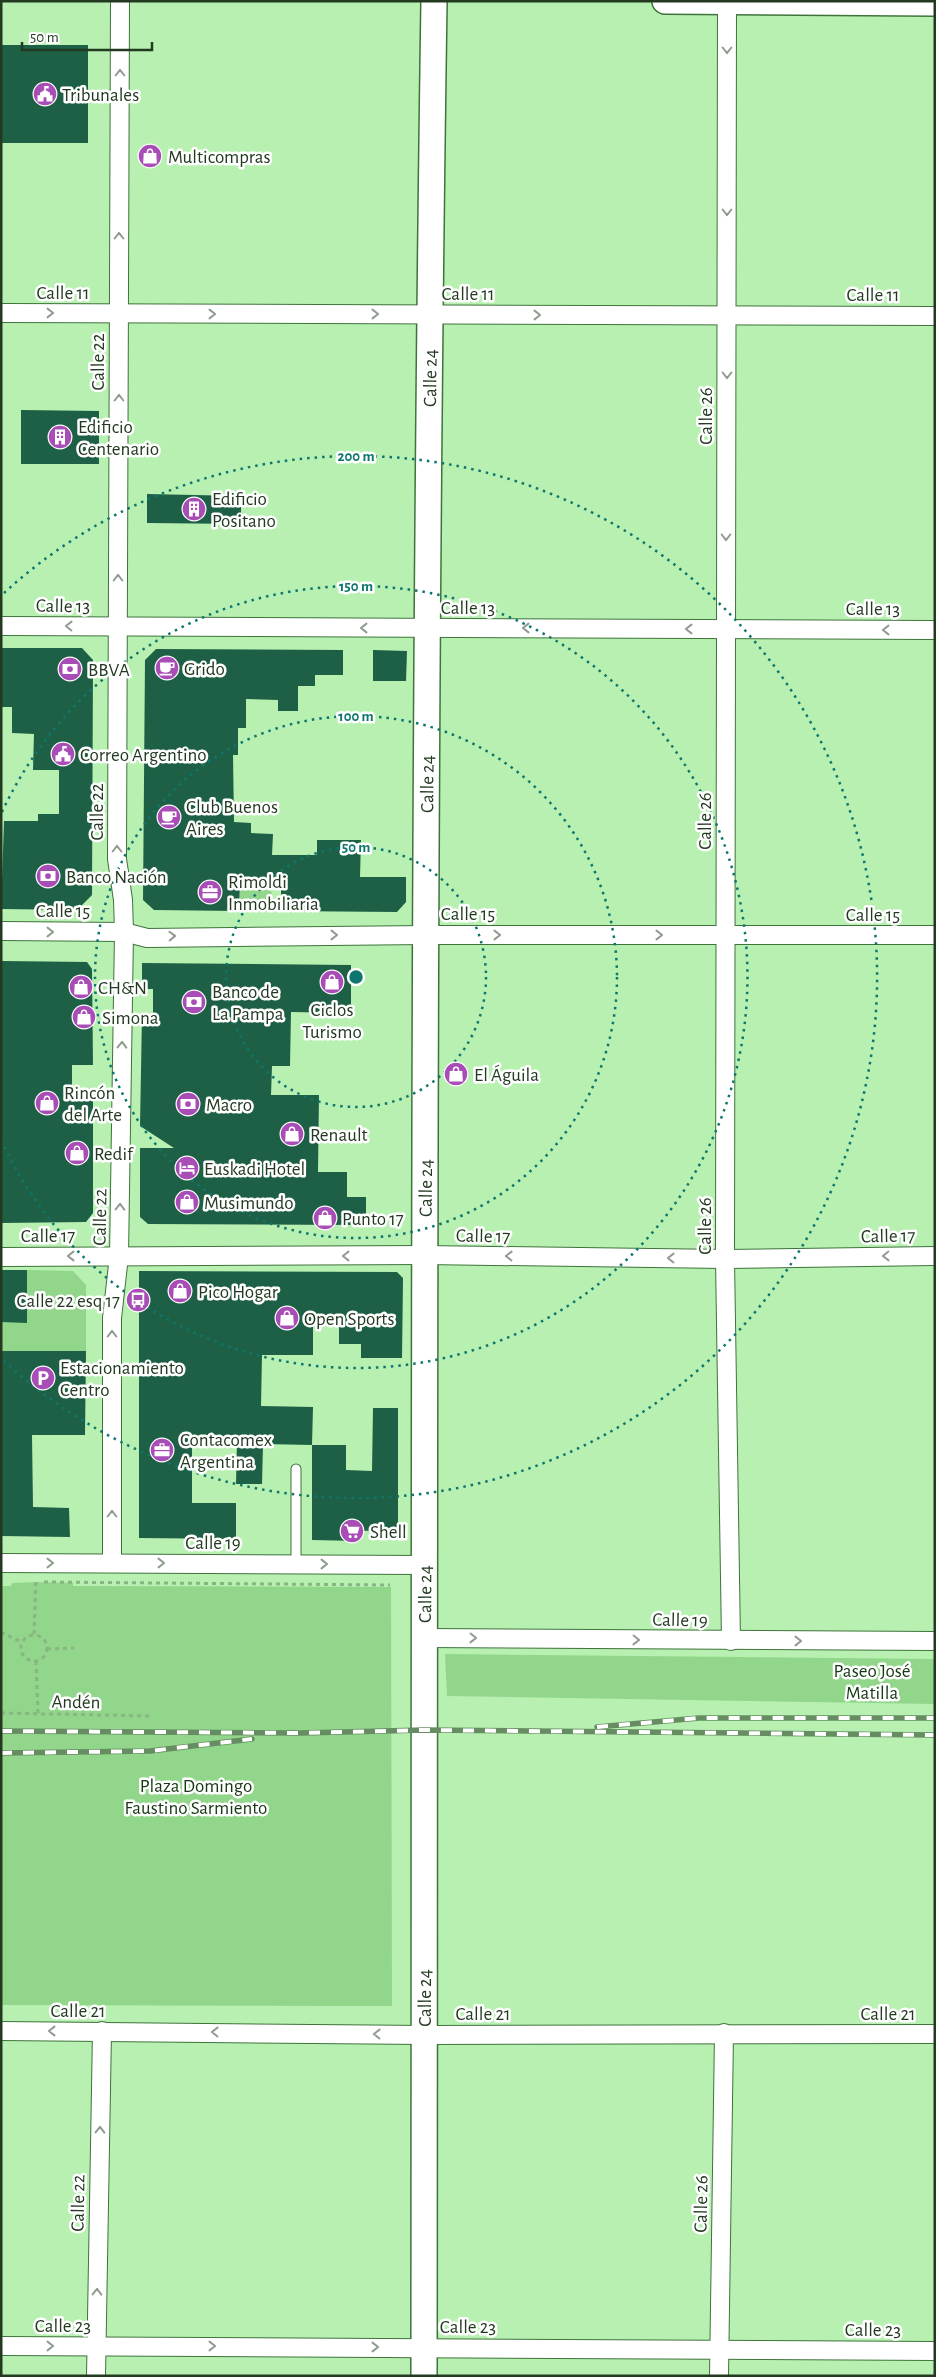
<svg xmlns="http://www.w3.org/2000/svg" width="936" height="2377" font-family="'Alegreya Sans',sans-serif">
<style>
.green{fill:#91d68a}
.building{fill:#1d6045}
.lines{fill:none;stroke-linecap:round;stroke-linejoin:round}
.lane-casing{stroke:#3f733b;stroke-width:11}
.street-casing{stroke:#3f733b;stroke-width:20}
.secondary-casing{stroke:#3f733b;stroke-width:28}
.path{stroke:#88b683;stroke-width:3;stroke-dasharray:4 4;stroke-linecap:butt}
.lane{stroke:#fff;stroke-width:9}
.street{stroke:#fff;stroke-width:18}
.secondary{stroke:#fff;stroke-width:25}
.rail-casing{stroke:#668d62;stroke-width:5.5}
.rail{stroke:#fff;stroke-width:4;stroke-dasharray:11;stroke-linecap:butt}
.oneway{stroke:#919c90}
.ring{fill:none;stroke:#0f766e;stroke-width:2.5;stroke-dasharray:2.5 5}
.labels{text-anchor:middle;stroke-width:5;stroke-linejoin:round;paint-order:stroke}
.poi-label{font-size:19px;fill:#233a21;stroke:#fff;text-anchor:start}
.street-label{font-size:19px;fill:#233a21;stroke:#fff}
.park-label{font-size:19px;fill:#163713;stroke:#fff}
.centre{fill:#0f766e;stroke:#fff;stroke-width:2.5}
.ring-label{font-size:15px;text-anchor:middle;font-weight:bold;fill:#0f766e;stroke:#fff;stroke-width:5;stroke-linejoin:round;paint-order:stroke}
</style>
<rect width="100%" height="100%" fill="#b7f0b1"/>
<g class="green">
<polygon points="272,872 271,912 239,911 240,879"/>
<polygon points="27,1270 73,1271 86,1285 86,1351 1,1351 1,1322 27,1322"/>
<polygon points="36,1582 73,1583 73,1586 391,1587 392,2006 1,2005 1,1586 11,1586 12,1583"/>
<polygon points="445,1654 935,1659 935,1704 447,1696"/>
</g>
<g class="building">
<rect x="1" y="45" width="87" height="98"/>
<polygon points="21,410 99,411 99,464 21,464"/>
<polygon points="147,494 241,496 241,524 147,523"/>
<polygon points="1,648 82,648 93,660 92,895 77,910 1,909 4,821 38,821 38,814 59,814 59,770 33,770 34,734 12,733 12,707 1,707"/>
<polygon points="156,649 343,650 343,675 315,675 315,686 298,686 298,711 278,711 278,700 246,699 246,728 238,728 238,755 233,755 234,822 251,823 251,833 273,834 272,855 317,855 317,840 361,840 360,877 406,877 406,902 397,912 281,911 281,880 240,879 239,911 154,910 143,900 145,660"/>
<polygon points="373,650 407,651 406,681 373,681"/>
<polygon points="1,961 87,962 92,969 93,1065 72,1065 72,1094 93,1093 93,1213 86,1222 1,1223"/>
<polygon points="142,963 351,965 351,1013 291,1012 290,1066 272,1066 271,1095 319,1095 318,1172 347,1172 347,1197 366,1197 366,1225 148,1224 140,1217 140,1148 174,1148 140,1126 142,1015 153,1016 153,989 142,989"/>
<polygon points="1,1270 27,1270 27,1323 1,1322"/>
<polygon points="139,1271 397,1272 403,1278 402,1358 361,1358 361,1344 339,1344 339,1325 313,1325 313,1355 262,1355 261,1406 313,1407 312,1445 263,1444 262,1484 236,1484 237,1440 192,1439 192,1503 236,1503 236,1539 139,1538"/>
<polygon points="1,1351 86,1351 85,1435 32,1435 33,1507 69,1508 70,1537 1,1536"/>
<polygon points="373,1408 398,1408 398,1530 359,1531 359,1541 312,1540 312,1445 346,1445 346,1470 372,1471"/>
</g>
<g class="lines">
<g class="lane-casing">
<polyline id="lane" points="296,1564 296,1469"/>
</g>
<g class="street-casing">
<g id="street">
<polyline points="727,1 725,1259 731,1641"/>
<polyline points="1,313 935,316"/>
<polyline points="1,626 935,630"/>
<polyline points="1,931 124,932 147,938 426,935 935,935"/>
<polyline points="1,1257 425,1255 725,1259 935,1256"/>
<polyline points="112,1562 112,1318 119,1256 124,932 123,900 117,859 120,1"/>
<polyline points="1,1563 424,1565"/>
<polyline points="424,1638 935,1641"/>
<polyline points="1,2031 426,2035 935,2034"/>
<polyline points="1,2346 935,2351"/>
<polyline points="96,2376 102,2031"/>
<polyline points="719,2376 724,2033"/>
</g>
</g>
<g class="secondary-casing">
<g id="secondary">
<polyline points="665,1 935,3"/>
<path id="s1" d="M 424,2376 C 425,1584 422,793 434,1"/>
</g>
</g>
<g class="path">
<polyline points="44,1582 390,1585"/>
<polyline points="1,1632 21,1642"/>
<polyline points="34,1634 36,1578"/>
<circle cx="34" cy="1648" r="13"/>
<polyline points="47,1649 74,1648"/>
<polyline points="36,1661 38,1714"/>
<polyline points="1,1713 151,1716"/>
</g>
<use href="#lane" class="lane"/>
<use href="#street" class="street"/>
<use href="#secondary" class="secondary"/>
<g class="rail-casing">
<g id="rail">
<polyline points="597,1727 699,1718 935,1718"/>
<polyline points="1,1731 302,1733 424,1730 935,1735"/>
<polyline points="1,1753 150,1751 252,1739"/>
</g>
</g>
<use href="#rail" class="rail"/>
</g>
<defs><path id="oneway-chevron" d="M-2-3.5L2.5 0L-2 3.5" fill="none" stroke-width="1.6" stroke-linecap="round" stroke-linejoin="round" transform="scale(1.25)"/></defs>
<g class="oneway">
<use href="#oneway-chevron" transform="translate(727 50) rotate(90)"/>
<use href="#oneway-chevron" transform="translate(120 73) rotate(-90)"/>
<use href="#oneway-chevron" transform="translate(727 212) rotate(90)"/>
<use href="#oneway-chevron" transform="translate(119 236) rotate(-90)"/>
<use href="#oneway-chevron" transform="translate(50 313)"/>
<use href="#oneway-chevron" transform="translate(212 314)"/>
<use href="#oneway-chevron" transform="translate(375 314)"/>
<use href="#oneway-chevron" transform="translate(537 315)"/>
<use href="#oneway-chevron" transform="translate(727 375) rotate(90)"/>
<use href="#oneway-chevron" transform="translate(119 398) rotate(-90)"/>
<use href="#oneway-chevron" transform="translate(726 537) rotate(90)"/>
<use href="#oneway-chevron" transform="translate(118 578) rotate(-90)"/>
<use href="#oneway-chevron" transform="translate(69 626) rotate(-179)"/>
<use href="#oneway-chevron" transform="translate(364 628) rotate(-180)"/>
<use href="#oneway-chevron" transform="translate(526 628) rotate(-180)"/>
<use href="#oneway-chevron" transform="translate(689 629) rotate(-180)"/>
<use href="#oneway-chevron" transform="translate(886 630) rotate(-180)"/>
<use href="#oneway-chevron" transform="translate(117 849) rotate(-90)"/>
<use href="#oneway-chevron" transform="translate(50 932)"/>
<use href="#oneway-chevron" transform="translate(334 935)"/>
<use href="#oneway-chevron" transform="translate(497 935)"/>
<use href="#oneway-chevron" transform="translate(659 935)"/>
<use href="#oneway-chevron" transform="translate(172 936) rotate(-2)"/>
<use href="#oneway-chevron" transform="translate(122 1045) rotate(-89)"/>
<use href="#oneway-chevron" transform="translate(120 1207) rotate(-89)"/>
<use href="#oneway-chevron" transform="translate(71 1256) rotate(180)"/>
<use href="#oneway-chevron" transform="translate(346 1256) rotate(180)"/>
<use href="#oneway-chevron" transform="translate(509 1256) rotate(-179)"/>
<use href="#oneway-chevron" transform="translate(886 1256) rotate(179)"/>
<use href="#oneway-chevron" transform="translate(671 1258) rotate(-179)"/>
<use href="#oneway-chevron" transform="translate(112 1334) rotate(-90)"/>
<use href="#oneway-chevron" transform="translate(112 1514) rotate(-90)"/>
<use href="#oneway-chevron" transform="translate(50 1563)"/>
<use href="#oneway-chevron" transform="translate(161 1563)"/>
<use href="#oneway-chevron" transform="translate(324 1564)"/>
<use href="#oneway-chevron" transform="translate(473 1638) rotate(1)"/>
<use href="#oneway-chevron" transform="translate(636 1640) rotate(1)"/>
<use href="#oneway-chevron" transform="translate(798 1641)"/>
<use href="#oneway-chevron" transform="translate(52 2031) rotate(-180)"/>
<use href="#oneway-chevron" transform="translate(215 2032) rotate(-179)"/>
<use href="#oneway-chevron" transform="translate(377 2034) rotate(-179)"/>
<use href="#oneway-chevron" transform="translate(100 2130) rotate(-89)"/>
<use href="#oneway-chevron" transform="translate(97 2292) rotate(-89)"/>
<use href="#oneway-chevron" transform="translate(50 2346)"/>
<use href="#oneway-chevron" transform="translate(212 2346)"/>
<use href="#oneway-chevron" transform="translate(375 2347)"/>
</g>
<g class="ring">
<circle cx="356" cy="977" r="130"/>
<circle cx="356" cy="977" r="261"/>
<path d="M2 812A391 391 0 1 1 2 1142"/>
<path d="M4 593A521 521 0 1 1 4 1361"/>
</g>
<defs>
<g id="civic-disc" transform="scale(1.25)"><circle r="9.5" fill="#a84cb6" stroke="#fff"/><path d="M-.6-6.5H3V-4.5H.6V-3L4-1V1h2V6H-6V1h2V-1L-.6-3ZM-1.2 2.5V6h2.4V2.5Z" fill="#fff"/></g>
<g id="shop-disc" transform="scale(1.25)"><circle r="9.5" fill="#a84cb6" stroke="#fff"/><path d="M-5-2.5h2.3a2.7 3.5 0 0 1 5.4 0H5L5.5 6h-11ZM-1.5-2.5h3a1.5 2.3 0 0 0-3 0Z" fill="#fff"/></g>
<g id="building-disc" transform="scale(1.25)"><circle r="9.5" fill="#a84cb6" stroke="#fff"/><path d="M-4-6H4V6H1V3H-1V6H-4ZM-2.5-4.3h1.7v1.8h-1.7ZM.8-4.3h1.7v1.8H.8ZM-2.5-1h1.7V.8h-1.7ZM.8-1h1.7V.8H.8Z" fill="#fff"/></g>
<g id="cafe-disc" transform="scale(1.25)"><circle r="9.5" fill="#a84cb6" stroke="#fff"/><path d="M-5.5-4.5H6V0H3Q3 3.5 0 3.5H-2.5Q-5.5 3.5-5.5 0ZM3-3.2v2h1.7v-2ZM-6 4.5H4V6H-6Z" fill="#fff"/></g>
<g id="bank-disc" transform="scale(1.25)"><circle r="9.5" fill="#a84cb6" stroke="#fff"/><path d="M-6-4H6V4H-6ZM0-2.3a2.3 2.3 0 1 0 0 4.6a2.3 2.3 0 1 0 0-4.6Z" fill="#fff"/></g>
<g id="office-disc" transform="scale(1.25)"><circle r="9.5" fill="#a84cb6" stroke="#fff"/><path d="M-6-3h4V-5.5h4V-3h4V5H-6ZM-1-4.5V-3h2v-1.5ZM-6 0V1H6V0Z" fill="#fff"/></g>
<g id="hotel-disc" transform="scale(1.25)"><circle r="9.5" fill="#a84cb6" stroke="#fff"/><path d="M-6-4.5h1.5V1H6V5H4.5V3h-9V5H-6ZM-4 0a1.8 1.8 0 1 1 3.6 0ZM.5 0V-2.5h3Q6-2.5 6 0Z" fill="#fff"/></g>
<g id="bus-disc" transform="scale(1.25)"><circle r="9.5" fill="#a84cb6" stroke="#fff"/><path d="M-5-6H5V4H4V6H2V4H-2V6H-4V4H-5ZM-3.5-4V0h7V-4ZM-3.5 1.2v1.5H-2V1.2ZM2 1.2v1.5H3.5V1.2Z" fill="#fff"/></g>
<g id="parking-disc" transform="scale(1.25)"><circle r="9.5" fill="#a84cb6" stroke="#fff"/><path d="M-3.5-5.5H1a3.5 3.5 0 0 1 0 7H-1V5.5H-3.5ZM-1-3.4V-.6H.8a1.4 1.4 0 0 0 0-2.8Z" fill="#fff"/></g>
<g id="supermarket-disc" transform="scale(1.25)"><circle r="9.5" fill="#a84cb6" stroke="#fff"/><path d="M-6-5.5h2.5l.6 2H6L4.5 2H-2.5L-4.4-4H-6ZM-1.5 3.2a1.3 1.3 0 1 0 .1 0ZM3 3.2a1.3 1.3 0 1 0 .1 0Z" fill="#fff"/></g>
</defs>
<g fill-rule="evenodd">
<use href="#civic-disc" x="45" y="94"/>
<use href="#shop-disc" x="150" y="156"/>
<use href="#building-disc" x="60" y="437"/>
<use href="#building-disc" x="194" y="509"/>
<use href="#cafe-disc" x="167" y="668"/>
<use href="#bank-disc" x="70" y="669"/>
<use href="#civic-disc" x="63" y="754"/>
<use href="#cafe-disc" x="169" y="817"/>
<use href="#bank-disc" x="48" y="876"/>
<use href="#office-disc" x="210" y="892"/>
<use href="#shop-disc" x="332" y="982"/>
<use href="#shop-disc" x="81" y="987"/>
<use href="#bank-disc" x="194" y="1002"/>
<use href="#shop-disc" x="84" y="1017"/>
<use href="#shop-disc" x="456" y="1074"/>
<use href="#shop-disc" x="47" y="1103"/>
<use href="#bank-disc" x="188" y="1104"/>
<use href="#shop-disc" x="292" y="1134"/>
<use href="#shop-disc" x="77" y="1153"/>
<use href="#hotel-disc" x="187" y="1168"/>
<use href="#shop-disc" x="187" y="1202"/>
<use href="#shop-disc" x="325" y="1218"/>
<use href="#shop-disc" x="180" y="1291"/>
<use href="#bus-disc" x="138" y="1300"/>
<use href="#shop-disc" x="287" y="1318"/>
<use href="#parking-disc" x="43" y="1378"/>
<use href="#office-disc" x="162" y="1450"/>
<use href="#supermarket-disc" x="352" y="1531"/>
</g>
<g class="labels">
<g class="poi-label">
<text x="62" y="101">Tribunales</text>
<text x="168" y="163">Multicompras</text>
<text x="78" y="433">Edificio<tspan x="78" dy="22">Centenario</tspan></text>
<text x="212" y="505">Edificio<tspan x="212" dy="22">Positano</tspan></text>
<text x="184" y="675">Grido</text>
<text x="88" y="676">BBVA</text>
<text x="80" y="761">Correo Argentino</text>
<text x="186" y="813">Club Buenos<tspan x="186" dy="22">Aires</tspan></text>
<text x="66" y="883">Banco Nación</text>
<text x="228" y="888">Rimoldi<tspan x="228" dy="22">Inmobiliaria</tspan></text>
<text x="98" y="994">CH&amp;N</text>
<text x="212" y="998">Banco de<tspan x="212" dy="22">La Pampa</tspan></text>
<text x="332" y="1016" text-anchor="middle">Ciclos<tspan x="332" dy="22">Turismo</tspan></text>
<text x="102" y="1024">Simona</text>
<text x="474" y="1081">El Águila</text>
<text x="64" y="1099">Rincón<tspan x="64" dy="22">del Arte</tspan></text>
<text x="206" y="1111">Macro</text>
<text x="310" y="1141">Renault</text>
<text x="94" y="1160">Redif</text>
<text x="204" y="1175">Euskadi Hotel</text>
<text x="204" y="1209">Musimundo</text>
<text x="342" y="1225">Punto 17</text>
<text x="198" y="1298">Pico Hogar</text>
<text x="120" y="1307" text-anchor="end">Calle 22 esq 17</text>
<text x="304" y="1325">Open Sports</text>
<text x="60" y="1374">Estacionamiento<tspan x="60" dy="22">Centro</tspan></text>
<text x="180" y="1446">Contacomex<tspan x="180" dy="22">Argentina</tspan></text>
<text x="370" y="1538">Shell</text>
</g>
<g class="street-label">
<text x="63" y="299">Calle 11</text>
<text x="468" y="300">Calle 11</text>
<text x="873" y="301">Calle 11</text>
<text transform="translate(97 362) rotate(-90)" y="7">Calle 22</text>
<text dy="7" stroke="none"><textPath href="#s1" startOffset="1998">Calle 24</textPath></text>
<text transform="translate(705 416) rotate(-90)" y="7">Calle 26</text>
<text transform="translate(63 605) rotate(1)" y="7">Calle 13</text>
<text x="468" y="614">Calle 13</text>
<text x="873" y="615">Calle 13</text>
<text dy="7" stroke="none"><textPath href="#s1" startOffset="1592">Calle 24</textPath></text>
<text transform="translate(96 812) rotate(-90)" y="7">Calle 22</text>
<text transform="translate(704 821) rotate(-90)" y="7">Calle 26</text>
<text x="63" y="917">Calle 15</text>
<text x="468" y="920">Calle 15</text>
<text x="873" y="921">Calle 15</text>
<text dy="7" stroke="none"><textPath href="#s1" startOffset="1188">Calle 24</textPath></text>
<text transform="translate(99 1217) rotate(-89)" y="7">Calle 22</text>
<text transform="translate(704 1226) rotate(-90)" y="7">Calle 26</text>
<text x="48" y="1242">Calle 17</text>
<text transform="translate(483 1235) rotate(1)" y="7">Calle 17</text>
<text transform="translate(888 1235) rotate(-1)" y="7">Calle 17</text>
<text x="213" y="1549">Calle 19</text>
<text dy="7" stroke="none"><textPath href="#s1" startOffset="782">Calle 24</textPath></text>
<text transform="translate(680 1619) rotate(1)" y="7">Calle 19</text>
<text transform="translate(76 1701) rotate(1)" y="7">Andén</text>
<text dy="7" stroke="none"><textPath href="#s1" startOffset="378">Calle 24</textPath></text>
<text x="78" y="2017">Calle 21</text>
<text x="483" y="2020">Calle 21</text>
<text x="888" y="2020">Calle 21</text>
<text transform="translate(77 2203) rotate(-89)" y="7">Calle 22</text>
<text transform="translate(700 2204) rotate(-89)" y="7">Calle 26</text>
<text x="63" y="2332">Calle 23</text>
<text x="468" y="2333">Calle 23</text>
<text x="873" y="2336">Calle 23</text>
</g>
<g class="park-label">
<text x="872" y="1677">Paseo José<tspan x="872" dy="22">Matilla</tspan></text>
<text x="196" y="1792">Plaza Domingo<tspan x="196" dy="22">Faustino Sarmiento</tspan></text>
</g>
</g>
<circle cx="356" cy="977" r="8" class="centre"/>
<g class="ring-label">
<text x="356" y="461">200 m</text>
<text x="356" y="591">150 m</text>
<text x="356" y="721">100 m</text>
<text x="356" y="852">50 m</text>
</g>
<rect width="936" height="2377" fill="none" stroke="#233a21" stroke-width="5"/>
<path d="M22 42v8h130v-8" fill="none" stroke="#233a21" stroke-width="2.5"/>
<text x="30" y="42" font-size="15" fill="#233a21" stroke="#ffffff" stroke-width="4" paint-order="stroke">50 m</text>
</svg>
